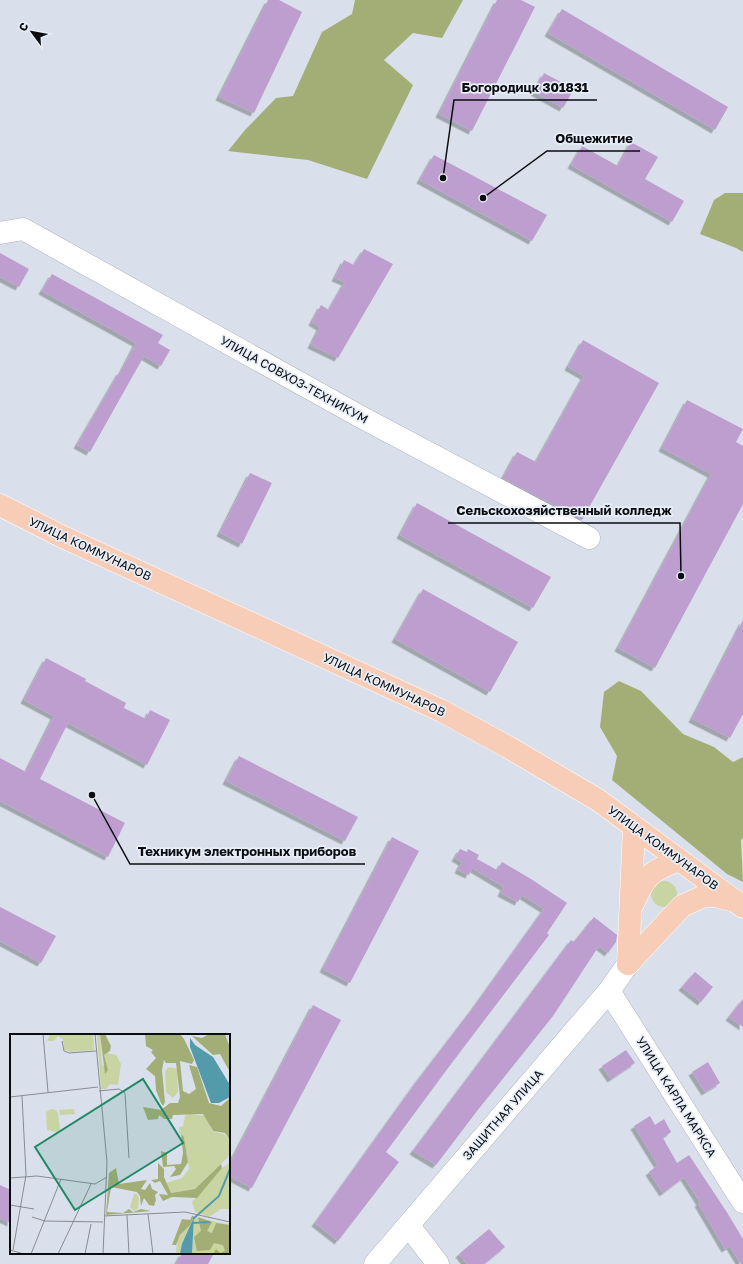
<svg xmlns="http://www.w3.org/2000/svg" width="743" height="1264" font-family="'Golos Text',sans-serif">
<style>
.green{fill:#c9d4a3}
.forest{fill:#a3ae77}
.building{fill:#bd9ece;filter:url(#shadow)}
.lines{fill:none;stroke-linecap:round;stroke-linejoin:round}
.minor-casing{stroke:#adb4be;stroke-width:23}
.major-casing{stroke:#fff;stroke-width:23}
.minor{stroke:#fff;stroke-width:22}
.major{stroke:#f7cdb7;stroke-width:22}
.labels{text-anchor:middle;stroke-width:3.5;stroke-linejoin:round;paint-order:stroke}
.street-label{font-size:12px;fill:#0a0c10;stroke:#e7eef8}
.inset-river{fill:none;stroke:#539bab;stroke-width:2}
.inset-road{fill:none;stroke:#878b93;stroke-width:1}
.view{fill:#1f8966;fill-opacity:0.15;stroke:#1f8966;stroke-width:2}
.inset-edge{fill:none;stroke:#0a0c10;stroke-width:2}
.leader{fill:none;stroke:#0a0c10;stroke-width:1.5}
.callout-dot{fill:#0a0c10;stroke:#e7eef8;stroke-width:1.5}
.callout-label{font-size:13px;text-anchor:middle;font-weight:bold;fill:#0a0c10;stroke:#e7eef8;stroke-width:3.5;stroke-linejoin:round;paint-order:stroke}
</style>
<defs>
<filter id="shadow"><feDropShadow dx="-3.5" dy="3.5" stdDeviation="0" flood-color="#0004"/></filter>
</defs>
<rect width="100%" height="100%" fill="#dae0eb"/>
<circle class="green" cx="664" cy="894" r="13"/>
<g class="forest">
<polygon points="355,0 463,0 442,38 413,33 384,60 413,85 367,179 308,160 228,151 245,130 276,98 293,96 322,32 352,14"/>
<polygon points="725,193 743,193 743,252 736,248 700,234 714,200"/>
<polygon points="619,681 641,691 683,734 714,747 733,762 743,757 743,838 741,840 743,882 727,874 612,780 617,756 600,727 604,692"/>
</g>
<g class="building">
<polygon points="268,0 279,0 302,12 254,113 219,97"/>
<polygon points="497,0 521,0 535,7 472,131 439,114"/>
<polygon points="562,9 728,107 715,130 548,33"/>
<polygon points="544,73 574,89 563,108 534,92"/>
<polygon points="631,142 658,157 645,179 684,201 672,222 571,165 582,146 618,166"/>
<polygon points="434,155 547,215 532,241 420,180"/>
<polygon points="364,249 393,264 338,358 311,345 320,327 312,322 321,305 329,310 345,282 335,278 344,260 354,265"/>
<polygon points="0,253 29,269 19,287 0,277"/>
<polygon points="52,274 163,335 158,343 170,350 161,366 144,356 90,452 77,445 120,371 121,372 136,343 42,291"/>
<polygon points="583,340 659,383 582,520 503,478 517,452 536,462 584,376 568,367"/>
<polygon points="687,400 743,429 736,442 743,446 743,504 655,668 618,648 711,474 662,448"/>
<polygon points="250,473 272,483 242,544 220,533"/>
<polygon points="417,503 551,577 533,608 400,535"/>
<polygon points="423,589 518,642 490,692 395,639"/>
<polygon points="743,620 743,714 730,738 692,719"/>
<polygon points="46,658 86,679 85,681 126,703 124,708 146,719 150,710 170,720 147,765 68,723 40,779 125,823 108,857 0,801 0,758 26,772 54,716 24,700"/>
<polygon points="239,756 358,817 345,841 226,781"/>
<polygon points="392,837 419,851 350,983 323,969"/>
<polygon points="460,849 467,852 468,849 479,855 477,859 497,870 502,862 531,879 567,903 547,933 549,935 448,1068 386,1152 399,1162 338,1241 315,1223 417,1081 473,1008 544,909 522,895 518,902 501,893 504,887 472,868 469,875 458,870 462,862 455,858"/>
<polygon points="0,907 56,936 41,963 0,941"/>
<polygon points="594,917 617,935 616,942 608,953 599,946 553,1016 477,1111 436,1165 413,1151 571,940 574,942"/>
<polygon points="695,972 713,987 701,1002 682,987"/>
<polygon points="743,999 743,1027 729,1017"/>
<polygon points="313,1005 341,1020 252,1188 229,1176 229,1165"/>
<polygon points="626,1050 635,1063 611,1079 602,1066"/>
<polygon points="708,1062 720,1083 705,1092 692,1072"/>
<polygon points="650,1116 655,1125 664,1119 671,1132 663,1138 677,1163 689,1155 728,1214 743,1239 743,1264 741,1264 730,1246 725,1249 698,1203 700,1202 684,1177 663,1193 649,1172 658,1165 634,1126"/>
<polygon points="0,1185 11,1190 11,1223 0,1218"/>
<polygon points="489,1229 505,1247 484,1264 467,1264 459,1254"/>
<polygon points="182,1253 214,1253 208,1264 176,1264"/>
</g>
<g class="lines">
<g class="minor-casing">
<g id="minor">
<polyline points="0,233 23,229 361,417 589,538"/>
<polyline points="609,991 743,1202"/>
<polyline points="409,1226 438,1264"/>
<polyline points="375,1264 609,991 628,964"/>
</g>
</g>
<g class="major-casing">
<g id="major">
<polyline points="0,505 63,537 442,711 508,747 598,800 743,907"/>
<path d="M 633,904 C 645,876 650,871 679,860"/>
<polyline points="628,964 634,827"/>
<polyline points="628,964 682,906 704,896 716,896 731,900"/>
</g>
</g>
<use href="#minor" class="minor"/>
<use href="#major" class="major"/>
</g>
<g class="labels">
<g class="street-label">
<text transform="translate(294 380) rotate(29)" y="4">УЛИЦА СОВХОЗ-ТЕХНИКУМ</text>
<text transform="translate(90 549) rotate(25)" y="4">УЛИЦА КОММУНАРОВ</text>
<text transform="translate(384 685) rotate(25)" y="4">УЛИЦА КОММУНАРОВ</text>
<text transform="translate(663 848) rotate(36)" y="4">УЛИЦА КОММУНАРОВ</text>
<text transform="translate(676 1097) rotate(58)" y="4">УЛИЦА КАРЛА МАРКСА</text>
<text transform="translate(503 1115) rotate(-49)" y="4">ЗАЩИТНАЯ УЛИЦА</text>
</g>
</g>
<g transform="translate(10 1034)">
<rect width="220" height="220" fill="#dae0eb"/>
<path d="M 40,0 L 83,0 L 84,16 L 61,18 L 54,16 L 53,5 L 48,2 L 44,7 L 37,7 ZM 87,0 L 90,0 L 92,30 L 98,36 L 94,21 L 97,19 L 106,21 L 111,30 L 108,51 L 100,50 L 96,55 L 91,55 ZM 159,33 L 167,35 L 168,58 L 163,64 L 156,58 L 155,37 ZM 41,75 L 46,76 L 48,79 L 50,95 L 47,98 L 37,96 L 36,78 ZM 64,75 L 65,80 L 50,81 L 49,76 ZM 179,80 L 195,82 L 202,97 L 214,100 L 219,105 L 220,117 L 218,123 L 185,155 L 161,159 L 156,149 L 172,144 L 179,135 L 174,103 L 169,99 L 169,93 L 173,92 L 175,82 ZM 220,129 L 220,175 L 211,175 L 199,183 L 185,178 L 182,168 L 212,134 ZM 124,160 L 127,160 L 129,164 L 128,174 L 124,177 L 120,173 ZM 184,183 L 220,191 L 220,220 L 182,220 ZM 184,184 L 170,220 L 166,220 L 167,206 Z" fill="#c9d4a3"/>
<path d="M 90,0 L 95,0 L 101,12 L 100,17 L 94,21 L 98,36 L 95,40 ZM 135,0 L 170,0 L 174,5 L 184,26 L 182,30 L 170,27 L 173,57 L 179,60 L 186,55 L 179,31 L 187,33 L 199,69 L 211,72 L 220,64 L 220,106 L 215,99 L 203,97 L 193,80 L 163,81 L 162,85 L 154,85 L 149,81 L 148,85 L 138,86 L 133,73 L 151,76 L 160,69 L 168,69 L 170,63 L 166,29 L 156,29 L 154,26 L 152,36 L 155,68 L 153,72 L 151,69 L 146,56 L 145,42 L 136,35 L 146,24 L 141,18 L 143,16 L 136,12 ZM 199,0 L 215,0 L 220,14 L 220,38 L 210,20 L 203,21 L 182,2 L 192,4 ZM 171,100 L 174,103 L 178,128 L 170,141 L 160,143 L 166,135 L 164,132 L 153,133 L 151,117 L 157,119 L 157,131 L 171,130 L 173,119 ZM 148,129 L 154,135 L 154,143 L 161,159 L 185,155 L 211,130 L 212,134 L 187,164 L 162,163 L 153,167 L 149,160 L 158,161 L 150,147 L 145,149 L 141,146 L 148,145 ZM 106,134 L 109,150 L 137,146 L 131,155 L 135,156 L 140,149 L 142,155 L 148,158 L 145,161 L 146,166 L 144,172 L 139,171 L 134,164 L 131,172 L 130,162 L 127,158 L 101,153 L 97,178 L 113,179 L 119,175 L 123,178 L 131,175 L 141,177 L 96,181 L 99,139 ZM 182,182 L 184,182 L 180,191 L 170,201 L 166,211 L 162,211 L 172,185 L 180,186 ZM 188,183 L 202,188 L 197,197 L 202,199 L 206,189 L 220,191 L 220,220 L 203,220 L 206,215 L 210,219 L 215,217 L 213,211 L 204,209 L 200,216 L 187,217 L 184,203 L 191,197 Z" fill="#a3ae77"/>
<path d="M 180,4 L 185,11 L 203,23 L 220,51 L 220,63 L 209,69 L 201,69 L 180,13 ZM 184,183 L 182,220 L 170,220 L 172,210 Z" fill="#539bab"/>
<path class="inset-river" d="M 183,185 L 209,162 L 220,135M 183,189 L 200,188"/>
<path class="inset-road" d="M 33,0 L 38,58M 85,0 L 97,128 L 93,220M 52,7 L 54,17 L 59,19 L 86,17M 89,57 L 109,55 L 115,59 L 119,124M 0,63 L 88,53M 0,144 L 27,142 L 85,150M 85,150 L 97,143M 0,171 L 24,175M 138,180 L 143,220M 117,181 L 119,220M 94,182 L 175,178 L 220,188M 22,183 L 35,187 L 93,188M 0,216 L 14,220M 3,216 L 16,141 L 12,62M 21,220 L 51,145M 48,220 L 81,150M 75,220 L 81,190"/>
<path class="view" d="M 133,45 L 173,109 L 65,176 L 25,113 Z"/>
<rect width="220" height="220" class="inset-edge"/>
</g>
<path class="leader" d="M443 178L454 100H597M483 198L547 151H640M681 576L680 523H448M92 795L130 864H365"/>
<g class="callout-dot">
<circle cx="443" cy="178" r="4"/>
<circle cx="483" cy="198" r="4"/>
<circle cx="681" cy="576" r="4"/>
<circle cx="92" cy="795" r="4"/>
</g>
<g class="callout-label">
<text x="525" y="92">Богородицк 301831</text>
<text x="594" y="143">Общежитие</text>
<text x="564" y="515">Сельскохозяйственный колледж</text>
<text x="247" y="856">Техникум электронных приборов</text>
</g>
<g transform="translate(32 32) rotate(302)" stroke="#e7eef8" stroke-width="3" paint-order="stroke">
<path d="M0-3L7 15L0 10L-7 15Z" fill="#0a0c10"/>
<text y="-6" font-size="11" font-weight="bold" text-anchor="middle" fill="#0a0c10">С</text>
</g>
</svg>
